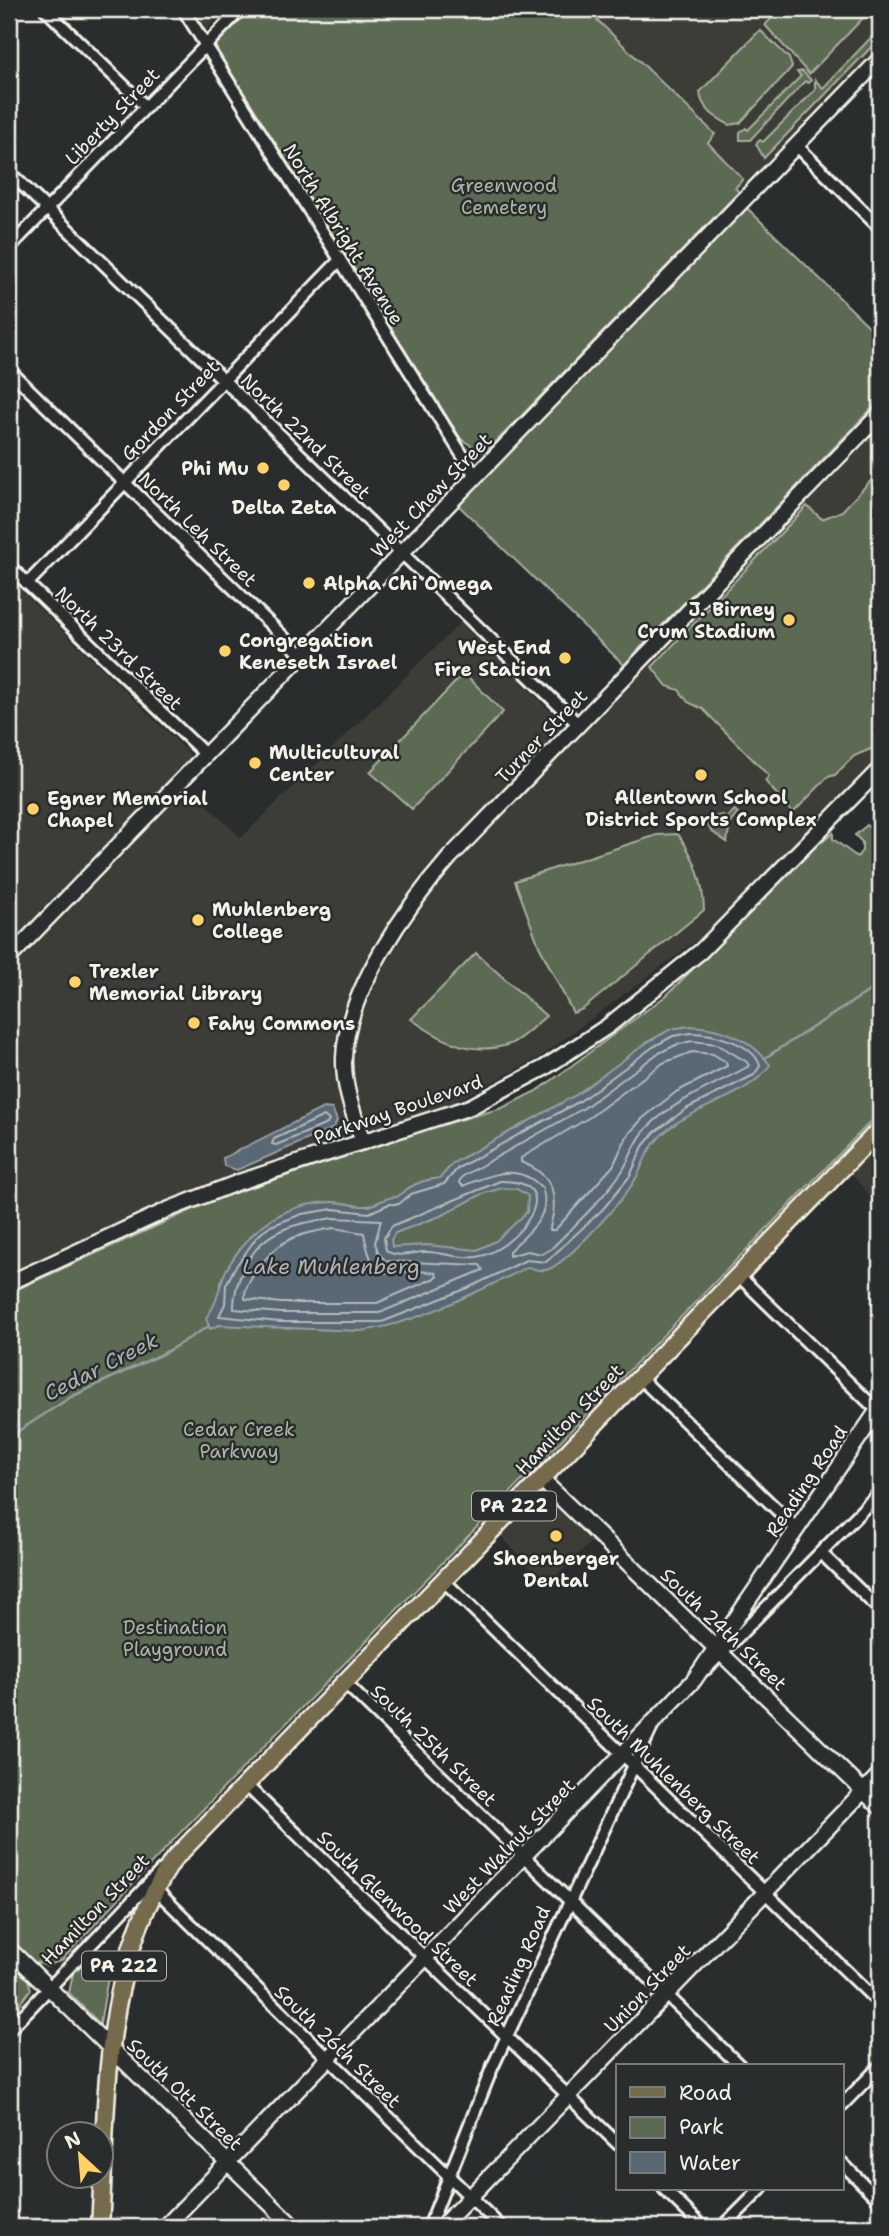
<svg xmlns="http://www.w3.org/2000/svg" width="889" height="2236" font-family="'Shantell Sans',sans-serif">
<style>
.built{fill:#3d3c38}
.green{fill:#5b6b53;stroke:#a8ae9e;stroke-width:2}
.water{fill:#586874;stroke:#969fa2;stroke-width:2;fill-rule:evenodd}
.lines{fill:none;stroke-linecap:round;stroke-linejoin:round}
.shore{stroke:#b6baba;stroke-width:2}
.stream{stroke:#969fa2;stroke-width:2.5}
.street-casing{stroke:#f4f1e8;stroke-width:16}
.secondary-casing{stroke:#f4f1e8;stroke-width:19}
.primary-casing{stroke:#f4f1e8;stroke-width:21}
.street{stroke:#2a2d2e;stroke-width:10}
.secondary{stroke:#2a2d2e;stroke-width:14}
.primary{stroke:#746b4b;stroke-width:16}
.poi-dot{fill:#ffd166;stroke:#2a2d2e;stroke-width:2.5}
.labels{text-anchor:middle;stroke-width:5;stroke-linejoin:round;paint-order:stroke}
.shield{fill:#2a2d2e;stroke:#b7b6b0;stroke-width:2}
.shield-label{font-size:18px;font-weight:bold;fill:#f4f1e8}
.street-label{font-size:19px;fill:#f4f1e8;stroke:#2a2d2e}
.park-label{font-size:19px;fill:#afb5a5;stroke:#2a2d2e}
.poi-label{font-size:19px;font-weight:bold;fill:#f4f1e8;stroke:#2a2d2e;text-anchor:start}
.water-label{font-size:21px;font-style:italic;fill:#aeb3b4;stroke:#2a2d2e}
</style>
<rect width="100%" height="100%" fill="#2a2d2e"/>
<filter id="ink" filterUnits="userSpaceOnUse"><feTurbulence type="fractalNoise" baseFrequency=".0143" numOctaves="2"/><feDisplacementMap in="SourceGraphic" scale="14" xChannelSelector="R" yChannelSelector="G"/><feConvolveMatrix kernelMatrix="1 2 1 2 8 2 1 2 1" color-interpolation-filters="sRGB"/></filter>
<g filter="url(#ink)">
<g class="built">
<polygon points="189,9 228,9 206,30"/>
<polygon points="551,9 880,9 880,46 739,192"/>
<polygon points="880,423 880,756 716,926 540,1057 452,1103 382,1127 373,1128 365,1124 351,1085 348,1061 351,1040 381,972 434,889 457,861"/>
<polygon points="9,579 189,753 191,761 177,776 241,838 461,622 565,726 422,873 374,944 336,1036 332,1066 348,1126 344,1139 159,1204 9,1273"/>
<polygon points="880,1144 880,1208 853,1176 853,1171"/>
<polygon points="544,1495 593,1540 550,1582 543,1582 501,1536"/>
</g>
<g class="green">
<polygon points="251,9 586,9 715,134 708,143 743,179 735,188 739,192 487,451 481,452 461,439 216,51 216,44"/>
<polygon points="781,9 839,9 845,14 851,9 862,9 867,14 809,74 765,25"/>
<polygon points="880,28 880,38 764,158 756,144 760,140 763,142 815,90 815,80 823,88"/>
<path d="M 760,30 L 789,58 L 792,67 L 740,123 L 730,125 C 716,118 701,109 700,92 Z"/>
<polygon points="802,71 811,80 808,83 805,81 750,140 740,140 740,132 746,128 748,130 801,76 797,72"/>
<polygon points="747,208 880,337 880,400 624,665 458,505"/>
<polygon points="880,471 880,745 854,756 835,775 828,777 793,813 765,781 769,776 703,709 688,702 679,690 667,686 652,667 807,506 822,519 842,511"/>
<polygon points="464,673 503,712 412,809 370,772"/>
<polygon points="735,810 738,813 730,823 727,842 711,831 705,819 723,815 725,819"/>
<polygon points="867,825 880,836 880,1112 180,1833 62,1960 47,1966 32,1961 9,1938 9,1293 216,1199 425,1130 502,1108 540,1089 667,995 831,830 821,843 833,833 833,839 857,857 862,851 862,842 855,835"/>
<path d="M 678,834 C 695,858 703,880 704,910 L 583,1009 L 573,1013 L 539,946 L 515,881 L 657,835 Z"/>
<path d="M 476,953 L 546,1016 C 535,1025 522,1039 510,1044 C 472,1057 442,1041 411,1019 Z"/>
<polygon points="93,1954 106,1958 110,1966 100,2024 69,1993 73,1973"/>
<polygon points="9,1961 28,1980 31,1989 9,2018"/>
</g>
<g class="water">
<path d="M 690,1026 C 721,1027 752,1039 770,1065 C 742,1105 676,1105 649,1151 C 643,1160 641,1171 635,1180 C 623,1200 569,1261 549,1269 C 541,1272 535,1269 528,1267 C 478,1291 415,1325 360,1331 L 219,1325 L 210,1329 L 206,1318 C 221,1299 217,1284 229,1265 C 253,1225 286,1202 334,1202 C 345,1202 356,1207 367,1206 C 378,1205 385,1196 397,1197 C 410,1185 422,1180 440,1178 L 453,1163 L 576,1095 L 649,1041 L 671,1029 ZM 502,1188 L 517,1189 L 528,1196 L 527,1212 L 496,1241 L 477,1250 L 427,1245 L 392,1247 L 391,1240 L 395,1233 L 443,1215 L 482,1194 Z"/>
<polygon points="323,1108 332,1109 337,1120 334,1128 237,1170 224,1166 223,1158"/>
</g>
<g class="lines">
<g class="shore">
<path d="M 691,1033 C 712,1033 754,1043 760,1066 L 754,1075 L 686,1109 L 655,1132 L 643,1146 L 630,1176 L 603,1209 L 546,1262 L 526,1260 L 468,1288 L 382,1322 L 280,1322 L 219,1316 L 225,1304 L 226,1285 L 234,1269 L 256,1238 L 268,1227 L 302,1214 L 333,1209 L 369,1213 L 389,1204 L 399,1204 L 411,1194 L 444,1184 L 458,1168 L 580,1101 L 653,1047 L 673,1036 Z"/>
<path d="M 692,1041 L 717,1044 L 747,1062 L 749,1066 C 716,1085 676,1099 648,1127 C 634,1141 631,1158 621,1173 C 601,1201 575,1225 551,1249 L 542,1254 L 527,1251 L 509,1256 L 509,1251 C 527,1234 553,1216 542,1188 C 518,1162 489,1175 463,1186 L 459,1182 L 463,1176 L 584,1108 L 657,1054 L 676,1045 Z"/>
<path d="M 692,1052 L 713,1054 L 726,1062 L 727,1066 L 676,1092 L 643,1118 L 627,1136 L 613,1166 L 555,1230 L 550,1230 C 550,1224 552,1220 553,1214 C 557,1187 547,1172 521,1162 L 521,1158 L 590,1117 L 663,1063 Z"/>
<polygon points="324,1116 329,1120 327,1124 276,1145 272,1144 274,1139"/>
<path d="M 500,1181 C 573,1180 515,1251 477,1257 C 461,1259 445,1253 428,1252 C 415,1251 397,1260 386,1250 L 384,1238 L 392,1226 Z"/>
<path d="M 333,1218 L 381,1220 L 375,1243 L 379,1254 L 386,1261 L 480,1265 L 483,1270 L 379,1313 L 281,1313 L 234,1309 C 233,1284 250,1247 274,1234 C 292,1224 313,1221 333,1218 Z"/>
<path d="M 334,1228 L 364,1233 C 374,1294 394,1264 436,1273 L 437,1277 L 377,1303 L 281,1303 L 245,1299 C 244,1287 251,1279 258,1269 C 279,1238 298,1234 334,1228 Z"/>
</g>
<g class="stream">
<polyline points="765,1058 880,984"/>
<polyline points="9,1437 71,1397 168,1351 209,1326"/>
</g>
<g class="street-casing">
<g id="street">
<polyline points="45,9 146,107"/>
<polyline points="183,9 476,477"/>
<polyline points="797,146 880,228"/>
<polyline points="9,172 579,725"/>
<polyline points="9,248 241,9"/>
<polyline points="9,370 302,655"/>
<polyline points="9,566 206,755"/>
<polyline points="27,584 339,261"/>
<polyline points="738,1275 880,1413"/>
<polyline points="639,1377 797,1529"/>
<polyline points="821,1553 880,1610"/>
<polyline points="443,1580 880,2004"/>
<polyline points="706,1669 880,1492"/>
<polyline points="344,1682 740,2066"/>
<polyline points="245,1784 618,2144"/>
<polyline points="154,1888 501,2227"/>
<polyline points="9,2030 162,1870"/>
<polyline points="842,2105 880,2066"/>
<polyline points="842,2163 880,2201"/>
<polyline points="664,2189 703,2227"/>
<polyline points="429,2227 492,2068 651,1729"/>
<polyline points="723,2227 761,2189"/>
</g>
</g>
<g class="secondary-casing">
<g id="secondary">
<polyline points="9,958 880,59"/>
<path d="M 363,1142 C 354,1115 343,1087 344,1058 C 346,992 407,906 450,857 L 880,414"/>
<polyline points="9,1283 167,1210 239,1182 470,1107 544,1068 608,1026 701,951 880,769"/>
<polyline points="541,1479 880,1807"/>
<polyline points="9,1949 294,2227"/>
<polyline points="165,2227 694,1680 880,1407"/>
<polyline points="441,2227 880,1774"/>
</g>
</g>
<g class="primary-casing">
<path id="primary" d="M 100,2227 C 108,2101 100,1970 173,1860 L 880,1129"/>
</g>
<use href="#street" class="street"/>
<use href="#secondary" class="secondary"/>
<use href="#primary" class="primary"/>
</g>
</g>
<g class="poi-dot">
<circle cx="263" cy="468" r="7"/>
<circle cx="284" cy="485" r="7"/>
<circle cx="309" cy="583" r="7"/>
<circle cx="789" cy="620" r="7"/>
<circle cx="225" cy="651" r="7"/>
<circle cx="565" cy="658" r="7"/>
<circle cx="255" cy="763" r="7"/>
<circle cx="701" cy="775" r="7"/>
<circle cx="33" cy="809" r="7"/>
<circle cx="198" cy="920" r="7"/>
<circle cx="75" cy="982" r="7"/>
<circle cx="194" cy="1023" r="7"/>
<circle cx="556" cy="1536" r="7"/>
</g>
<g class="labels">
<g class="shield">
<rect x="472" y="1491.5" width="84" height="29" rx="5"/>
<rect x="82" y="1951.5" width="84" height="29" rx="5"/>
</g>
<g class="shield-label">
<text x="514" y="1512">PA 222</text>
<text x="124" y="1972">PA 222</text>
</g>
<g class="street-label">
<text transform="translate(112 116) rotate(-46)" y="7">Liberty Street</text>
<text transform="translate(344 234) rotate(58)" y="7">North Albright Avenue</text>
<text transform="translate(170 410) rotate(-46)" y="7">Gordon Street</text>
<text transform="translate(306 436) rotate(44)" y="7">North 22nd Street</text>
<text transform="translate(431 495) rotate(-46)" y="7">West Chew Street</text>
<text transform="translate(198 529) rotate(44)" y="7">North Leh Street</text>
<text transform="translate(119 648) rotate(44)" y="7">North 23rd Street</text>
<text transform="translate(541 736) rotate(-46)" y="7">Turner Street</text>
<text transform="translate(398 1109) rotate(-19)" y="7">Parkway Boulevard</text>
<text transform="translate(569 1419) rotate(-46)" y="7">Hamilton Street</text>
<text transform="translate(806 1481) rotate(-56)" y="7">Reading Road</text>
<text transform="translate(724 1629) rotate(44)" y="7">South 24th Street</text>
<text transform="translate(434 1745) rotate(44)" y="7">South 25th Street</text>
<text transform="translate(674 1780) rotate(44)" y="7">South Muhlenberg Street</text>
<text transform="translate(509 1846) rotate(-46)" y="7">West Walnut Street</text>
<text transform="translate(398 1908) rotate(44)" y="7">South Glenwood Street</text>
<text transform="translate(95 1909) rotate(-46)" y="7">Hamilton Street</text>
<text transform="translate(518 1966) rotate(-66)" y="7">Reading Road</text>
<text transform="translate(647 1988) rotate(-46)" y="7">Union Street</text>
<text transform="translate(338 2046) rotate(44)" y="7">South 26th Street</text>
<text transform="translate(185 2094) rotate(44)" y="7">South Ott Street</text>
</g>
<g class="park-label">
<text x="504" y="192">Greenwood<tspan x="504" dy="22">Cemetery</tspan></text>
<text x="239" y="1436">Cedar Creek<tspan x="239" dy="22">Parkway</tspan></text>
<text x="175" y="1634">Destination<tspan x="175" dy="22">Playground</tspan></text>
</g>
<g class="poi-label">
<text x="249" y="475" text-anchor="end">Phi Mu</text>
<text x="284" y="514" text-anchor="middle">Delta Zeta</text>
<text x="323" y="590">Alpha Chi Omega</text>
<text x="775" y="616" text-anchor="end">J. Birney<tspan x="775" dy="22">Crum Stadium</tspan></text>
<text x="239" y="647">Congregation<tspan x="239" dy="22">Keneseth Israel</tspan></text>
<text x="551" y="654" text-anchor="end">West End<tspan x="551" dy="22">Fire Station</tspan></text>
<text x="269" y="759">Multicultural<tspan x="269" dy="22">Center</tspan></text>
<text x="701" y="804" text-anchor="middle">Allentown School<tspan x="701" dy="22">District Sports Complex</tspan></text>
<text x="47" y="805">Egner Memorial<tspan x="47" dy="22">Chapel</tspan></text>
<text x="212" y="916">Muhlenberg<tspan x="212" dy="22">College</tspan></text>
<text x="89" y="978">Trexler<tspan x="89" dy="22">Memorial Library</tspan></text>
<text x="208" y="1030">Fahy Commons</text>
<text x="556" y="1565" text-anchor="middle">Shoenberger<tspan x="556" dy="22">Dental</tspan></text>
</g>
<g class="water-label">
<text x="331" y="1274">Lake Muhlenberg</text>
<text transform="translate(101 1367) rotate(-27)" y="7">Cedar Creek</text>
</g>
</g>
<rect width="889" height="2236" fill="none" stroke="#2a2d2e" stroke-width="35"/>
<rect x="18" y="18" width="854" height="2201" fill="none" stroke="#f4f1e8" stroke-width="2.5" filter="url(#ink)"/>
<rect x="616" y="2064" width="228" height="126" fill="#2a2d2e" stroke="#7b7b78" stroke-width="2"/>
<rect x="630" y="2087" width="35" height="10" fill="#746b4b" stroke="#7b7b78" stroke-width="2"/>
<text x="679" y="2100" font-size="21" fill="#f4f1e8">Road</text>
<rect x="630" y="2117" width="35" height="21" fill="#5b6b53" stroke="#7b7b78" stroke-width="2"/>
<text x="679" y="2134" font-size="21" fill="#f4f1e8">Park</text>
<rect x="630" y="2152" width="35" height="21" fill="#586874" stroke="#7b7b78" stroke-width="2"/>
<text x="679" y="2170" font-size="21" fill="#f4f1e8">Water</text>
<g transform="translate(80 2155) rotate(334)"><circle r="33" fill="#2a2d2e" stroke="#7b7b78" stroke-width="2"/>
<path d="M0-5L12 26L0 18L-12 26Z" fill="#ffd166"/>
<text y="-10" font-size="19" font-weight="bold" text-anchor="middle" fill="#f4f1e8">N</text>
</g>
</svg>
